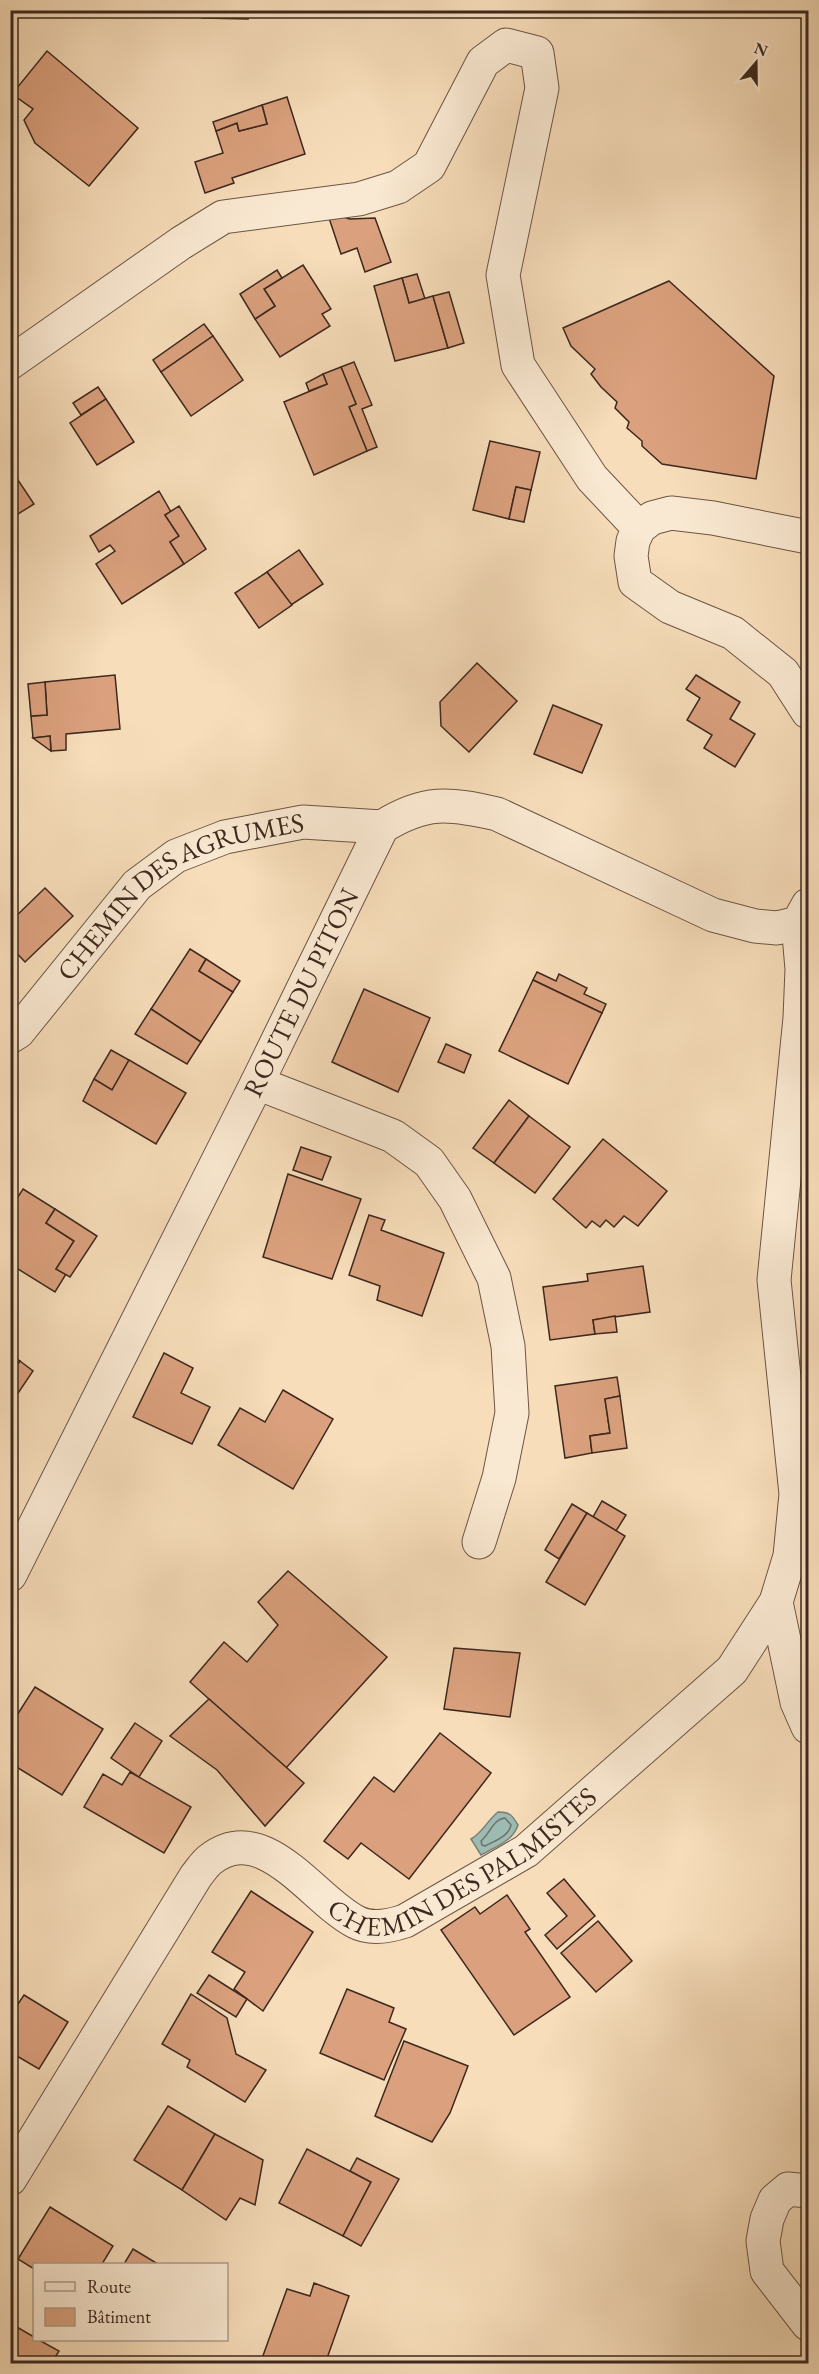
<svg xmlns="http://www.w3.org/2000/svg" width="819" height="2374" font-family="'EB Garamond',serif">
<style>
.water{fill:#9dbbb3;stroke:#778077;stroke-width:1.5}
.lines{fill:none;stroke-linecap:round;stroke-linejoin:round}
.shore{stroke:#6d7268;stroke-width:1.5}
.building{fill:#dba17e;stroke:#3d281e;stroke-width:1.5}
.minor-casing{stroke:#6c5545;stroke-width:35}
.minor{stroke:#fae9d2;stroke-width:33}
.labels{text-anchor:middle;stroke-width:5;stroke-linejoin:round;paint-order:stroke}
.street-label{font-size:27px;fill:#3d281e;stroke:#fae9d2}
</style>
<rect width="100%" height="100%" fill="#f7ddba"/>
<filter id="stains"><feTurbulence type="fractalNoise" baseFrequency=".00333" numOctaves="4"/><feColorMatrix values="0 0 0 0 .2 0 0 0 0 .09 0 0 0 0 .02 0 0 0 .5 -.17"/></filter>
<radialGradient id="worn" r=".72"><stop offset=".6" stop-color="#630" stop-opacity="0"/><stop offset="1" stop-color="#630" stop-opacity=".3"/></radialGradient>
<path class="water" d="M 498,1812 C 510,1812 512,1815 518,1825 C 513,1841 495,1847 481,1855 L 471,1839 C 483,1832 487,1821 498,1812 Z"/>
<g class="lines">
<path class="shore" d="M 505,1818 L 511,1825 C 509,1836 495,1841 485,1846 L 482,1845 L 481,1841 C 490,1834 493,1819 505,1818 Z"/>
</g>
<g class="building">
<polygon points="203,10 248,10 248,19 202,18"/>
<polygon points="47,51 138,128 89,186 35,143 24,120 33,109 12,94"/>
<polygon points="287,97 305,154 232,178 234,183 205,193 195,162 223,153 216,131 237,123 239,131 267,124 262,105"/>
<polygon points="262,105 267,124 239,131 237,123 216,131 213,122"/>
<polygon points="327,212 350,219 375,218 391,262 365,272 357,248 341,254"/>
<polygon points="303,265 331,309 322,314 330,326 280,357 255,319 275,306 264,289"/>
<polygon points="277,270 282,278 264,289 275,306 255,319 240,294"/>
<polygon points="417,274 425,299 409,303 402,278"/>
<polygon points="402,278 409,303 433,296 448,348 395,361 374,286"/>
<polygon points="669,281 774,376 756,479 662,464 642,446 642,441 627,428 629,422 615,408 617,402 601,387 591,374 595,369 571,346 563,328"/>
<polygon points="449,292 464,343 448,348 433,296"/>
<polygon points="204,324 213,336 161,372 153,360"/>
<polygon points="213,336 243,380 191,416 161,372"/>
<polygon points="354,362 372,405 362,409 377,447 367,451 349,407 356,404 341,367"/>
<polygon points="341,367 356,404 349,407 367,451 314,475 284,402 327,384 323,374"/>
<polygon points="323,374 327,384 309,391 306,383"/>
<polygon points="98,387 106,399 81,415 73,403"/>
<polygon points="106,399 134,442 97,465 70,423"/>
<polygon points="490,441 540,452 531,490 516,487 509,519 473,510"/>
<polygon points="10,468 34,504 10,519"/>
<polygon points="516,487 531,490 524,522 509,519"/>
<polygon points="159,491 171,512 165,515 179,536 170,542 184,564 122,604 96,564 115,551 110,545 99,552 90,536"/>
<polygon points="179,506 206,549 184,564 170,542 179,536 165,515"/>
<polygon points="299,550 323,584 291,605 267,572"/>
<polygon points="267,572 292,605 259,628 235,593"/>
<polygon points="477,663 517,701 469,752 441,726 440,702"/>
<polygon points="115,675 120,729 66,734 66,750 51,751 50,736 33,738 31,716 47,715 45,682"/>
<polygon points="696,675 740,702 730,719 755,734 735,767 704,748 712,735 687,720 700,698 686,689"/>
<polygon points="45,682 47,715 31,716 28,684"/>
<polygon points="553,705 602,725 582,773 534,754"/>
<polygon points="50,736 51,751 33,738"/>
<polygon points="45,888 73,916 25,962 10,946 10,922"/>
<polygon points="190,949 206,959 199,971 233,992 201,1042 151,1009"/>
<polygon points="206,959 240,981 233,992 199,971"/>
<polygon points="537,972 556,981 559,974 587,988 584,994 606,1004 602,1013 533,980"/>
<polygon points="533,980 602,1013 568,1084 499,1051"/>
<polygon points="364,989 430,1018 398,1092 332,1062"/>
<polygon points="151,1009 201,1042 187,1064 135,1034"/>
<polygon points="446,1044 471,1055 464,1073 438,1062"/>
<polygon points="111,1050 129,1060 112,1090 94,1079"/>
<polygon points="129,1060 186,1093 156,1144 83,1101 94,1079 112,1090"/>
<polygon points="509,1100 529,1116 494,1163 473,1148"/>
<polygon points="529,1116 570,1147 535,1193 494,1163"/>
<polygon points="603,1139 667,1191 638,1226 624,1216 614,1227 606,1220 600,1227 592,1221 586,1228 553,1199"/>
<polygon points="301,1147 331,1157 322,1180 293,1170"/>
<polygon points="288,1174 361,1199 332,1279 263,1257"/>
<polygon points="23,1189 55,1209 46,1223 74,1241 56,1269 66,1274 55,1292 10,1264 10,1201 14,1203"/>
<polygon points="55,1209 97,1236 70,1277 56,1269 74,1241 46,1223"/>
<polygon points="369,1215 385,1220 381,1230 444,1253 422,1316 377,1300 380,1286 349,1275"/>
<polygon points="643,1266 650,1312 593,1320 595,1334 550,1340 543,1287 588,1281 587,1274"/>
<polygon points="615,1316 617,1332 595,1334 593,1320"/>
<polygon points="164,1353 193,1368 181,1393 210,1407 192,1444 133,1417"/>
<polygon points="10,1355 20,1361 10,1375"/>
<polygon points="20,1361 33,1371 10,1405 10,1375"/>
<polygon points="617,1377 620,1396 605,1399 610,1433 590,1436 592,1453 565,1458 555,1386"/>
<polygon points="283,1390 333,1419 293,1489 218,1445 240,1408 265,1422"/>
<polygon points="620,1396 627,1448 592,1453 590,1436 610,1433 605,1399"/>
<polygon points="602,1501 626,1515 616,1531 593,1517"/>
<polygon points="572,1504 587,1513 559,1559 545,1550"/>
<polygon points="587,1513 625,1536 585,1605 546,1582"/>
<polygon points="288,1571 387,1657 286,1768 190,1682 224,1642 247,1662 278,1625 258,1602"/>
<polygon points="454,1648 520,1653 510,1717 444,1709"/>
<polygon points="35,1687 103,1729 62,1795 10,1763 10,1726"/>
<polygon points="209,1699 304,1783 265,1826 217,1770 170,1736"/>
<polygon points="135,1723 162,1741 139,1777 111,1758"/>
<polygon points="440,1733 491,1773 409,1879 361,1843 348,1859 324,1841 374,1777 394,1792"/>
<polygon points="130,1772 191,1807 164,1853 84,1807 103,1774 122,1785"/>
<polygon points="564,1879 595,1916 557,1949 545,1935 567,1916 547,1893"/>
<polygon points="251,1891 313,1932 263,2011 234,1989 245,1972 212,1952"/>
<polygon points="507,1895 530,1929 525,1932 570,1997 514,2035 441,1930 475,1907 480,1914"/>
<polygon points="598,1921 632,1961 596,1992 561,1953"/>
<polygon points="209,1975 247,1999 236,2017 197,1993"/>
<polygon points="347,1989 394,2008 389,2022 406,2029 384,2080 320,2053"/>
<polygon points="191,1994 227,2018 236,2054 266,2070 245,2102 187,2067 190,2060 162,2044"/>
<polygon points="24,1995 68,2022 39,2069 10,2052 10,2016"/>
<polygon points="404,2041 468,2066 450,2113 432,2142 375,2116"/>
<polygon points="168,2106 215,2134 182,2190 134,2160"/>
<polygon points="215,2134 263,2160 255,2205 240,2198 226,2220 182,2190"/>
<polygon points="307,2149 371,2182 343,2236 279,2203"/>
<polygon points="357,2158 399,2179 361,2246 343,2236 371,2182 350,2171"/>
<polygon points="50,2207 113,2246 102,2264 34,2264 34,2269 18,2259"/>
<polygon points="133,2249 158,2264 124,2264"/>
<polygon points="314,2283 349,2296 325,2364 260,2364 287,2289 310,2296"/>
<polygon points="10,2323 34,2337 34,2340 39,2340 59,2351 51,2364 10,2364"/>
</g>
<g class="lines">
<g class="minor-casing">
<g id="minor">
<polyline points="10,363 181,243 223,217 359,199 398,187 429,166 483,62 506,45 537,53 542,88 503,275 518,365 592,478 639,528"/>
<polyline points="808,537 713,518 671,513 652,518 639,528 633,541 631,556 635,582 670,607 733,633 783,673 808,712"/>
<path id="s1" d="M 10,1037 L 18,1032 L 137,885 L 176,856 L 225,837 L 303,822 L 382,827"/>
<polyline points="257,1083 393,1136 429,1162 455,1199 494,1278 508,1346 512,1413 499,1478 479,1542"/>
<path id="s2" d="M 10,1575 L 257,1083 L 382,827 C 425,800 449,803 497,814 L 713,915 L 755,926 L 777,928 L 798,923 L 808,905"/>
<polyline points="776,1602 797,1702 808,1727"/>
<path id="s3" d="M 10,2179 L 196,1876 C 201,1870 205,1863 211,1859 C 264,1818 314,1901 356,1922 C 371,1930 390,1926 405,1921 L 526,1851 L 732,1670 L 776,1602 L 790,1556 L 796,1494 L 774,1280 L 800,1018 L 802,969 L 798,923"/>
<polyline points="808,2191 788,2189 775,2200 767,2219 763,2241 767,2271 808,2324"/>
</g>
</g>
<use href="#minor" class="minor"/>
</g>
<g class="labels">
<g class="street-label">
<text dy="9" stroke="none"><textPath href="#s1" startOffset="230">CHEMIN DES AGRUMES</textPath></text>
<text dy="9" stroke="none"><textPath href="#s2" startOffset="651">ROUTE DU PITON</textPath></text>
<text dy="9" stroke="none"><textPath href="#s3" startOffset="674">CHEMIN DES PALMISTES</textPath></text>
</g>
</g>
<rect width="819" height="2374" fill="none" stroke="#f7ddba" stroke-width="36"/>
<rect x="12" y="12" width="795" height="2350" fill="none" stroke="#3d281e" stroke-width="3"/>
<rect x="18" y="18" width="783" height="2338" fill="none" stroke="#3d281e" stroke-width="1.5"/>
<rect x="33" y="2263" width="195" height="78" fill="#fae9d2" stroke="#ae9c8a" stroke-width="1.5"/>
<rect x="45" y="2282" width="30" height="9" fill="#fae9d2" stroke="#ae9c8a" stroke-width="1.5"/>
<text x="87" y="2293" font-size="18" fill="#3d281e">Route</text>
<rect x="45" y="2308" width="30" height="18" fill="#dba17e" stroke="#ae9c8a" stroke-width="1.5"/>
<text x="87" y="2323" font-size="18" fill="#3d281e">Bâtiment</text>
<g transform="translate(756 63) rotate(20)" stroke="#fae9d2" stroke-width="4.5" paint-order="stroke">
<path d="M0-4.5L10 22L0 15L-10 22Z" fill="#3d281e"/>
<text y="-9" font-size="16" font-weight="bold" text-anchor="middle" fill="#3d281e">N</text>
</g>
<rect width="100%" height="100%" filter="url(#stains)"/>
<rect width="100%" height="100%" fill="url(#worn)"/>
</svg>
